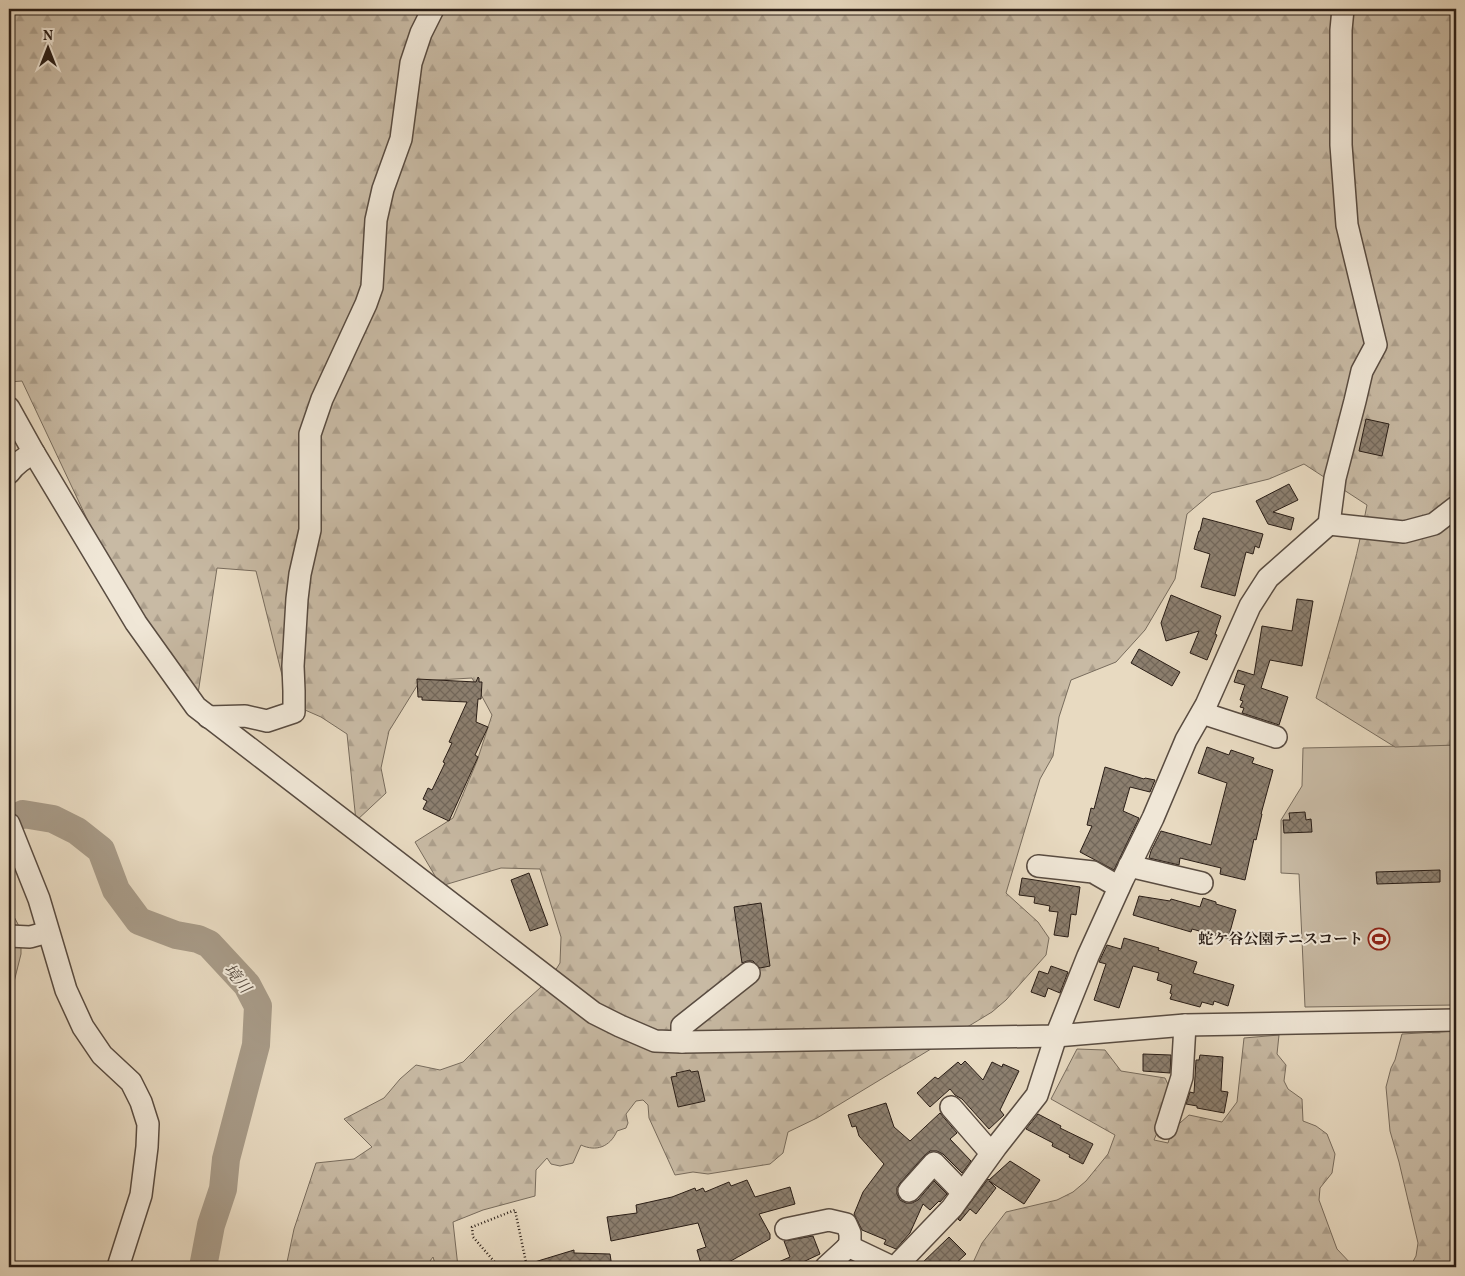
<svg xmlns="http://www.w3.org/2000/svg" width="1465" height="1276" font-family="Vollkorn,'Noto Serif JP',serif">
<style>
.green{fill:#c8baa4;stroke:#786c5d}
.forest{fill:url(#forest-firs);stroke:#786c5d}
.lines{fill:none;stroke-linecap:round;stroke-linejoin:round}
.river{stroke:#a79a87;stroke-width:28}
.building{fill:url(#building-cross-hatch);stroke:#291d16}
.minor-casing{stroke:#594c41;stroke-width:24}
.path{stroke:#291d16;stroke-width:2.5;stroke-dasharray:1 2.5;stroke-linecap:butt}
.minor{stroke:#f0e7d7;stroke-width:21}
.labels{text-anchor:middle;stroke-width:4;stroke-linejoin:round;paint-order:stroke}
.poi-label{font-size:15px;font-weight:bold;fill:#291d16;stroke:#f0e7d7;text-anchor:end}
.water-label{font-size:16px;font-style:italic;fill:#55493e;stroke:#f0e7d7}
</style>
<defs>
<pattern id="forest-firs" width="22" height="20" patternUnits="userSpaceOnUse" patternTransform="scale(1.25)"><rect width="22" height="20" fill="#c8baa4"/><path d="M5 1l3.5 6h-7zM16 11l3.5 6h-7z" fill="#ac9f8c"/></pattern>
<pattern id="building-cross-hatch" width="8" height="8" patternUnits="userSpaceOnUse" patternTransform="scale(1.25)"><rect width="8" height="8" fill="#8c7f6f"/><path d="M0 0l8 8M0 8l8-8" fill="none" stroke="#72675a"/></pattern>
</defs>
<rect width="100%" height="100%" fill="#e8dac1"/>
<filter id="stains"><feTurbulence type="fractalNoise" baseFrequency=".004" numOctaves="4"/><feColorMatrix values="0 0 0 0 .2 0 0 0 0 .09 0 0 0 0 .02 0 0 0 .5 -.17"/></filter>
<radialGradient id="worn" r=".72"><stop offset=".6" stop-color="#630" stop-opacity="0"/><stop offset="1" stop-color="#630" stop-opacity=".3"/></radialGradient>
<polygon class="green" points="1456,745 1456,1005 1305,1007 1299,874 1281,873 1281,820 1302,786 1303,748"/>
<g class="forest">
<path d="M 9,9 L 1456,9 L 1456,745 L 1395,747 L 1316,698 C 1335,634 1355,570 1367,505 L 1304,464 L 1269,479 L 1212,493 L 1187,514 L 1175,579 L 1145,630 L 1116,662 L 1071,680 L 1059,717 L 1053,756 L 1040,779 L 1006,893 L 1038,922 L 1049,938 L 1046,955 L 1006,1000 L 992,1012 L 817,1118 L 788,1132 L 783,1153 L 770,1164 L 708,1174 L 693,1172 L 675,1175 L 649,1118 L 648,1105 L 643,1100 L 636,1101 L 626,1114 L 628,1123 L 626,1128 L 617,1131 C 610,1147 596,1152 581,1145 L 573,1163 L 560,1166 L 551,1164 L 547,1158 L 536,1170 L 535,1196 L 483,1210 L 453,1222 L 458,1267 L 436,1267 L 433,1257 L 430,1261 L 428,1267 L 286,1267 L 294,1229 L 316,1163 L 354,1159 L 372,1147 L 344,1119 L 384,1098 L 400,1079 L 416,1065 L 440,1070 L 463,1062 L 511,1014 L 550,979 L 560,963 L 561,937 L 540,869 L 501,868 L 441,886 L 415,842 L 453,818 L 477,761 L 492,715 L 472,678 L 420,681 L 389,731 L 381,768 L 386,793 L 356,821 L 347,734 L 321,717 L 289,703 L 256,571 L 217,568 L 196,707 L 136,623 L 22,381 L 9,382 Z"/>
<polygon points="9,907 21,930 21,954 14,982 9,982"/>
<polygon points="1456,1031 1456,1267 1410,1267 1416,1256 1418,1243 1399,1162 1390,1131 1386,1087 1391,1068 1395,1060 1402,1034"/>
<polygon points="1279,1035 1277,1054 1286,1065 1284,1081 1288,1089 1302,1099 1303,1121 1316,1126 1327,1134 1335,1154 1332,1173 1320,1188 1319,1200 1337,1249 1354,1267 971,1267 982,1243 1006,1212 1057,1200 1073,1192 1086,1181 1108,1154 1115,1135 1051,1099 1077,1049 1105,1050 1121,1071 1165,1078 1173,1095 1154,1140 1168,1143 1172,1130 1189,1115 1222,1122 1237,1102 1244,1038"/>
</g>
<g class="lines">
<polyline class="river" points="9,821 23,814 53,819 77,831 101,850 116,890 139,921 176,935 198,939 209,944 247,985 258,1006 256,1045 226,1159 223,1189 211,1225 203,1267"/>
</g>
<g class="building">
<polygon points="1366,419 1389,424 1382,456 1359,451"/>
<polygon points="1289,484 1298,500 1273,512 1294,518 1291,530 1268,524 1256,501"/>
<polygon points="1203,518 1263,534 1259,548 1255,546 1253,554 1246,552 1235,596 1201,587 1210,554 1194,549 1199,531 1200,531"/>
<polygon points="1171,595 1221,616 1215,634 1217,635 1207,660 1190,653 1199,631 1166,641 1161,623"/>
<polygon points="1297,599 1313,601 1302,666 1270,660 1261,688 1288,697 1279,725 1242,713 1244,708 1240,707 1243,701 1240,700 1245,685 1234,682 1238,670 1254,675 1262,626 1292,631"/>
<polygon points="1139,649 1180,672 1172,686 1131,663"/>
<polygon points="478,677 479,678 479,682 482,682 481,699 478,699 476,722 488,727 475,755 478,757 449,821 423,809 427,801 423,799 428,788 432,790 445,763 443,762 452,743 449,742 467,702 422,700 422,697 418,697 417,679 476,682"/>
<polygon points="1207,747 1229,755 1231,750 1254,758 1252,763 1273,770 1261,814 1262,814 1256,840 1254,839 1245,880 1220,874 1221,868 1180,858 1179,865 1149,858 1151,851 1161,831 1211,845 1227,783 1198,773"/>
<polygon points="1105,767 1144,779 1145,778 1155,780 1150,792 1130,787 1123,811 1139,818 1114,870 1080,852 1092,826 1087,825 1091,808 1094,809"/>
<polygon points="1305,812 1306,820 1311,819 1312,832 1284,833 1283,820 1290,820 1289,813"/>
<polygon points="1440,870 1440,882 1377,884 1376,872"/>
<polygon points="529,873 548,925 530,931 511,880"/>
<polygon points="1022,878 1080,887 1076,915 1071,914 1068,937 1054,935 1058,912 1049,911 1050,906 1034,903 1035,897 1019,895"/>
<polygon points="1139,896 1170,901 1171,899 1200,907 1203,898 1216,902 1216,904 1236,910 1228,939 1192,929 1191,932 1133,915"/>
<polygon points="761,903 770,966 760,968 753,961 747,961 742,963 734,907"/>
<polygon points="1124,938 1159,948 1158,950 1197,962 1193,973 1234,985 1228,1006 1214,1001 1213,1005 1202,1002 1200,1007 1170,999 1172,994 1170,993 1172,985 1157,980 1159,973 1133,966 1119,1008 1094,1000 1106,964 1099,962 1107,945 1121,949"/>
<polygon points="1051,966 1068,972 1060,993 1048,988 1045,997 1031,992 1039,971 1048,974"/>
<polygon points="1143,1054 1171,1055 1170,1073 1143,1071"/>
<polygon points="1200,1055 1223,1057 1221,1091 1228,1092 1224,1113 1197,1108 1197,1106 1186,1104 1190,1092 1194,1093 1196,1060 1199,1060"/>
<polygon points="965,1061 983,1080 992,1062 1002,1067 1003,1064 1019,1071 1000,1110 1004,1115 989,1129 962,1099 955,1095 950,1089 930,1107 917,1093 935,1077 938,1079 958,1062 961,1065"/>
<polygon points="690,1070 691,1072 698,1071 705,1101 678,1107 671,1077 677,1076 676,1073"/>
<polygon points="886,1103 894,1127 910,1141 940,1113 957,1133 950,1139 971,1161 962,1173 943,1154 937,1151 930,1151 925,1155 900,1183 897,1188 897,1194 900,1200 906,1203 912,1203 918,1200 934,1181 947,1194 940,1202 939,1201 930,1210 923,1204 910,1233 896,1249 884,1244 886,1240 862,1230 854,1214 863,1192 884,1164 859,1136 856,1126 852,1127 848,1115"/>
<polygon points="1038,1114 1061,1126 1060,1128 1093,1144 1083,1164 1069,1157 1070,1155 1052,1146 1053,1143 1026,1129"/>
<polygon points="1010,1161 1040,1180 1024,1204 989,1181 996,1188 976,1214 970,1209 960,1221 958,1219 988,1179 989,1180"/>
<polygon points="747,1180 755,1197 790,1187 795,1204 759,1214 770,1234 770,1239 720,1267 702,1267 697,1250 706,1247 698,1223 611,1241 607,1217 637,1213 636,1205 672,1197 695,1188 696,1191 703,1188 705,1192 729,1182 731,1186"/>
<polygon points="813,1236 820,1254 803,1262 805,1267 767,1267 790,1257 784,1241"/>
<polygon points="949,1237 966,1254 952,1267 918,1267"/>
<polygon points="574,1250 574,1253 610,1254 612,1267 528,1267 528,1264"/>
</g>
<g class="lines">
<g class="minor-casing">
<g id="minor">
<polyline points="9,408 34,453 136,623 196,707 594,1013 620,1026 655,1041 682,1042 1056,1036 1185,1025 1456,1020"/>
<path d="M 9,473 C 15,464 24,458 34,453"/>
<polyline points="1329,524 1404,532 1434,524 1456,507"/>
<polyline points="1202,713 1276,737"/>
<polyline points="208,717 245,716 267,721 294,712 294,691 293,666 297,599 300,574 310,530 310,434 322,399 366,304 372,287 376,220 383,189 401,139 411,63 421,33 433,9"/>
<polyline points="9,824 39,899 66,990 83,1027 102,1055 131,1082 141,1102 148,1124 147,1147 141,1195 118,1267"/>
<polyline points="1038,866 1093,872 1119,887"/>
<polyline points="1129,866 1202,883"/>
<polyline points="9,936 30,937 48,932"/>
<polyline points="682,1042 682,1026 749,973"/>
<polyline points="951,1107 991,1153"/>
<polyline points="1166,1128 1182,1077 1185,1025"/>
<polyline points="909,1191 934,1163 963,1193"/>
<polyline points="786,1229 829,1220 846,1224 850,1233 850,1245 826,1267"/>
<polyline points="848,1246 892,1267"/>
<polyline points="898,1267 901,1261 952,1208 996,1147 1037,1095 1056,1036 1088,956 1123,879 1153,818 1186,740 1206,705 1250,606 1268,578 1329,524 1335,478 1355,401 1362,371 1376,345 1347,225 1341,145 1341,30 1343,9"/>
</g>
</g>
<g class="path">
<polyline points="499,1267 473,1237 472,1227 515,1210 527,1267"/>
<polyline points="1066,1267 1067,1263"/>
</g>
<use href="#minor" class="minor"/>
</g>
<defs>
<g id="stadium-ring" transform="scale(1.125)"><circle r="9.5" fill="#f0e7d7" stroke="#8f2418" stroke-width="1.5"/><path d="M0-5a6.5 5 0 1 0 0 10a6.5 5 0 1 0 0-10ZM-3.5-1.8h7v3.6h-7Z" fill="#8f2418"/></g>
</defs>
<g fill-rule="evenodd">
<use href="#stadium-ring" x="1379" y="939"/>
</g>
<g class="labels">
<g class="poi-label">
<text x="1363" y="944">蛇ケ谷公園テニスコート</text>
</g>
<g class="water-label">
<text transform="translate(238 978) rotate(51)" y="6">境川</text>
</g>
</g>
<rect width="1465" height="1276" fill="none" stroke="#e8dac1" stroke-width="30"/>
<rect x="10" y="10" width="1445" height="1256" fill="none" stroke="#291d16" stroke-width="2.5"/>
<rect x="15" y="15" width="1435" height="1246" fill="none" stroke="#291d16"/>
<g transform="translate(48 48)" stroke="#f0e7d7" stroke-width="4" paint-order="stroke">
<path d="M0-4L9 19L0 12L-9 19Z" fill="#291d16"/>
<text y="-8" font-size="14" font-weight="bold" text-anchor="middle" fill="#291d16">N</text>
</g>
<rect width="100%" height="100%" filter="url(#stains)"/>
<rect width="100%" height="100%" fill="url(#worn)"/>
</svg>
